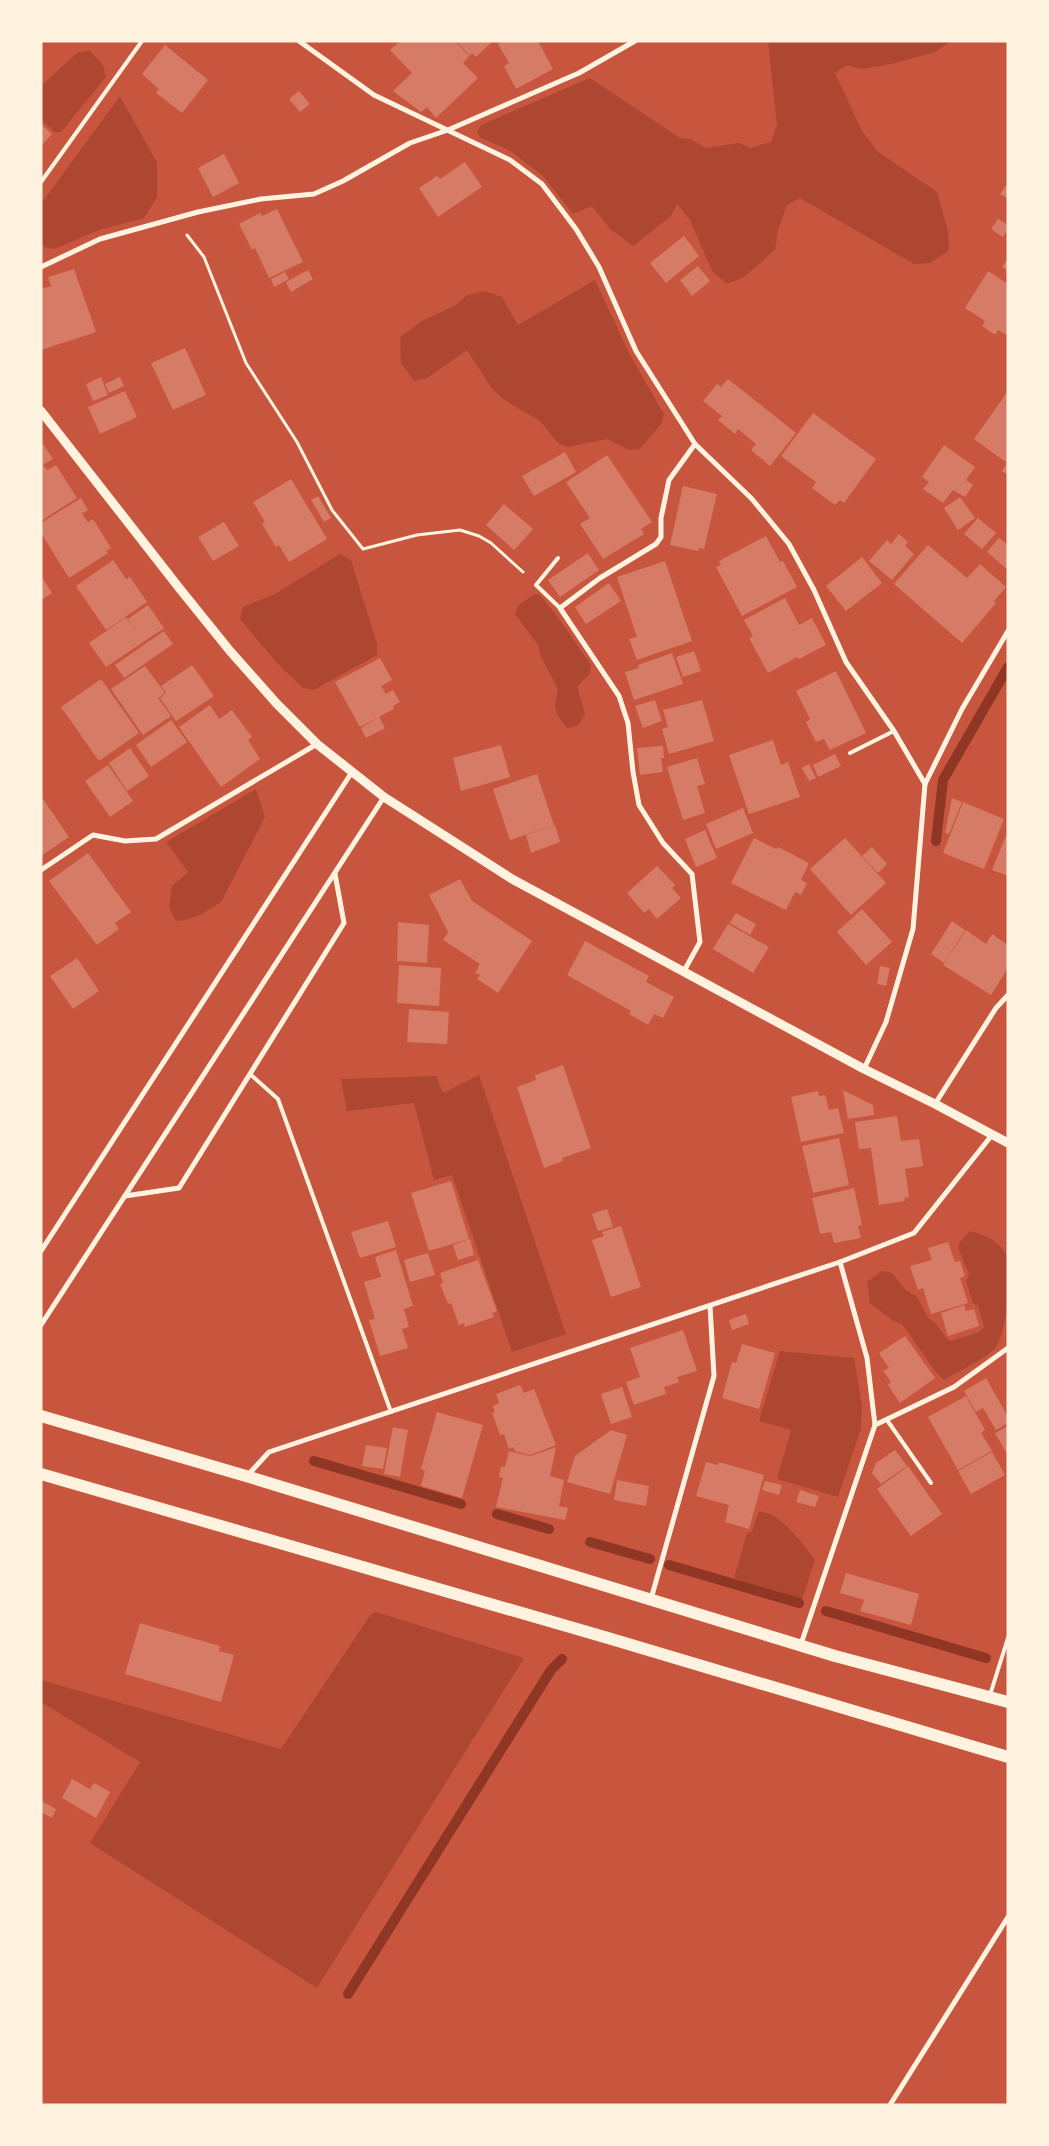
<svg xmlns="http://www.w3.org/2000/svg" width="1049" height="2146" font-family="'Alegreya Sans',sans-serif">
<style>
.green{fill:#ae4732}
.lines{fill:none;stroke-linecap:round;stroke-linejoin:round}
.stream{stroke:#8f3625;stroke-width:10}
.building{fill:#d67c66}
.path{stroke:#fff3e0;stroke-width:3}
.service{stroke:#fff3e0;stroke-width:4}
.minor{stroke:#fff3e0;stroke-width:5}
.tertiary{stroke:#fff3e0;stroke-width:9}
.primary{stroke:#fff3e0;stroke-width:12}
</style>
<rect width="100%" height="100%" fill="#c8553d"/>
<g class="green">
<polygon points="768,41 951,41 935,52 892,64 861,69 847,65 835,73 862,131 878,152 937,192 948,231 949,250 930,263 914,264 800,198 787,205 778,230 775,250 744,277 727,284 712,271 690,220 677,204 671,216 633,246 610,229 592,206 573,214 543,176 509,150 481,138 477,133 481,125 590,78 680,138 690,139 706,148 739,143 750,148 771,142 777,125"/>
<polygon points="90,51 103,65 106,77 61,132 55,132 41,120 41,86 78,52"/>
<polygon points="120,96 157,163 157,197 144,218 99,230 54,249 45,247 41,243 41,204"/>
<polygon points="595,280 629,353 664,414 661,424 640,449 629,450 607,439 568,447 558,443 540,421 503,399 491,387 467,350 427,378 414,381 401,363 400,337 422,321 456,305 467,295 485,291 502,297 518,325"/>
<polygon points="340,554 351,560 377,644 377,655 314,690 303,688 276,662 240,619 243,607 275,594"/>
<polygon points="534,594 540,595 557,616 591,665 589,675 577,686 585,714 578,726 567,728 558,716 555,706 558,689 541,657 538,645 515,614 518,606"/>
<polygon points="256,789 265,817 221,902 200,915 186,920 176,921 169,907 172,886 188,872 166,842"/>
<polygon points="479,1075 566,1334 512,1352 452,1175 434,1180 414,1103 347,1111 341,1079 436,1076 443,1093"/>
<path d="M 970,1231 C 985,1235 1003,1242 1008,1260 C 1012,1276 1006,1333 996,1347 C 989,1357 956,1373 944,1380 L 936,1372 L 902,1324 L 893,1321 L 870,1303 L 867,1282 L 882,1271 L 892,1273 L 906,1290 L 917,1297 L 929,1319 C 940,1323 941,1337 951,1341 L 979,1332 L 984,1327 L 978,1306 L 973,1303 L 966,1282 L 969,1274 L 958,1248 L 960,1242 Z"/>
<polygon points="780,1351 854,1358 862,1405 861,1429 838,1497 777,1479 791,1430 759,1421"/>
<path d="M 759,1511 C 783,1514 800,1542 815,1559 L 802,1600 L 734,1578 L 747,1533 L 752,1531 Z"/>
<polygon points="376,1612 524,1658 317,1988 90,1843 140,1762 41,1702 41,1680 281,1749 371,1614"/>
</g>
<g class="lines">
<g class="stream">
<polyline points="936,841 943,780 1008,667"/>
<polyline points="314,1461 461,1504"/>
<polyline points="497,1514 549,1529"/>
<polyline points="590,1542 650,1559"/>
<polyline points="669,1565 799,1603"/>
<polyline points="826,1611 986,1658"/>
<polyline points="348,1994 551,1670 562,1659"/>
</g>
</g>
<g class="building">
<polygon points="400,41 455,41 469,56 463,63 478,78 436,118 427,107 421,112 393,91 412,73 390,50"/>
<polygon points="456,41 493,41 476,57 472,53 470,56"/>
<polygon points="502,41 538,41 553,69 516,89 504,66 509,63 498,44"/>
<polygon points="165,45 208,80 182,113 156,93 159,89 142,74"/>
<polygon points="299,91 310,104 300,112 289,99"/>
<polygon points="41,124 52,134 41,146"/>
<polygon points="224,154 239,183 213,197 198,168"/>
<polygon points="465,162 482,187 438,217 419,188 437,176 440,179"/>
<polygon points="1008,183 1008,199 1000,194"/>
<polygon points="277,209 303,262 269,278 255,248 252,250 239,224 260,213 262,216"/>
<polygon points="998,219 1008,225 1008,229 1003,237 991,229"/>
<polygon points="684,236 699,256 666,283 650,263"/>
<polygon points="1008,258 1008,271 1002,267"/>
<polygon points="698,266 710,281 692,296 680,280"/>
<polygon points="74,269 96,332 41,350 41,289 51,286 48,277"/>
<polygon points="308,270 313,279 291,292 286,282"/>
<polygon points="988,271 1008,284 1008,336 998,330 995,335 982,326 985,321 965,308"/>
<polygon points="285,272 289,279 274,287 271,279"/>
<polygon points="185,348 206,395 173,410 151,363"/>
<polygon points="101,377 108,395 93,401 86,384"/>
<polygon points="120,377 124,386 109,393 105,384"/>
<polygon points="728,379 796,433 770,466 751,450 756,444 738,429 735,434 718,420 722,416 703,401 717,384 721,387"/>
<polygon points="125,391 137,417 100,434 88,407"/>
<polygon points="1008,391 1008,475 1002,471 1007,463 974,439"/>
<polygon points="813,413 876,459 844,503 840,500 835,505 812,488 816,482 781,456"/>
<polygon points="41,441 53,459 43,465 47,470 56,465 77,498 41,521"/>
<polygon points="944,445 975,467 966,480 973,485 965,497 953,490 943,503 923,489 929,482 922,477"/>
<polygon points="565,452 576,472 534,496 522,476"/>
<polygon points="607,455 652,522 641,529 644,534 603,559 580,524 590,518 566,482"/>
<polygon points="291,479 327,539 289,562 279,545 276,547 262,524 265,522 253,502"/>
<polygon points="683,486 717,494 704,549 699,548 698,551 670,545"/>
<polygon points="318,496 331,518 324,522 311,500"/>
<polygon points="960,497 975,518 958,530 944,508"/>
<polygon points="81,498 88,510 82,514 88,522 93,519 111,548 106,551 108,553 69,578 41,533 41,523"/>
<polygon points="504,504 533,529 514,550 486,525"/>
<polygon points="978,518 996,533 982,549 964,534"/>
<polygon points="224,522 239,546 213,561 198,537"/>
<polygon points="899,534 908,542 905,546 914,554 892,580 869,561 887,540 891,544"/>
<polygon points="766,536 780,562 783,561 797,587 742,616 716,567 721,565 719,561"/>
<polygon points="999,538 1008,545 1008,570 987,552"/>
<polygon points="928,545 967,578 980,564 1006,587 994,601 996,603 962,643 894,584"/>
<polygon points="588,553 599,570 560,597 548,580"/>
<polygon points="862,557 882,583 846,611 826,586"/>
<polygon points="113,560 126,579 130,577 147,602 106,630 76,586"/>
<polygon points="665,561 692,641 637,660 629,639 637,637 617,577"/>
<polygon points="41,576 52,593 41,600"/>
<polygon points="609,583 621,601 586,624 575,607"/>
<polygon points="785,598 799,625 812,618 826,645 799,659 797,657 768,673 749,638 753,636 744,620"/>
<polygon points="148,605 164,628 106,667 89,643 126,617 140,637 128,619"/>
<polygon points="164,631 173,644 124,678 115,665"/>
<polygon points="694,651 701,671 683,677 676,657"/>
<polygon points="672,653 683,684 634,700 625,672 639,668 638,665"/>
<polygon points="380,658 392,680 381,686 386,694 393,690 400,702 393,706 394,709 360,727 335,682"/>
<polygon points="192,665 214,696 176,721 160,698 166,693 161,686"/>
<polygon points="145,666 165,693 158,698 171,716 143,735 111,689"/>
<polygon points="836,671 866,733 830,750 824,739 816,742 806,722 810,719 796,691"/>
<polygon points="101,679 139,733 99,761 61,707"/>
<polygon points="655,700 662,721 643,728 635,706"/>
<polygon points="702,700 714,741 669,754 662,729 668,727 663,710"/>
<polygon points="210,705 219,719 232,710 252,737 248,740 260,759 221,787 179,727"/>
<polygon points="379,717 385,728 366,738 361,728"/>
<polygon points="171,720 187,742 151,767 136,745"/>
<polygon points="773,740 781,765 788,762 800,797 749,814 729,755"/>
<polygon points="501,745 510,777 461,791 453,758"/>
<polygon points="663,746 664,758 661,758 663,772 640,775 637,748"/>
<polygon points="130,748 149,776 127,791 109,763"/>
<polygon points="835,754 841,766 818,777 813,765"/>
<polygon points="697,758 705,784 697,786 705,813 683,820 667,767"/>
<polygon points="809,764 816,778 809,781 802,768"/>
<polygon points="108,765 133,801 110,817 85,781"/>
<polygon points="537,774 554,825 510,840 493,789"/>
<polygon points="41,796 69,837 41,856"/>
<polygon points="952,798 962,802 949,834 945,833"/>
<polygon points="963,802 1004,819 984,869 943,853"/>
<polygon points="743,808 753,833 716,849 706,824"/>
<polygon points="555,825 560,842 531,853 526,835"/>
<polygon points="705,830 717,858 696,867 685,839"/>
<polygon points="1008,831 1008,876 992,870"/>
<polygon points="754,838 776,849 778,847 809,863 801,880 807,883 801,895 795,892 786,910 731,883"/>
<polygon points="845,838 886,883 851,915 810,869"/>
<polygon points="872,847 887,864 878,873 862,856"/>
<polygon points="88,853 131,912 115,923 119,929 97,945 49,881"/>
<polygon points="657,866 675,885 672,888 681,898 657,919 649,909 644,913 627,893"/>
<polygon points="460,879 472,901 532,941 498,993 477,979 480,975 475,973 480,964 443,940 448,932 429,895"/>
<polygon points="862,909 892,942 866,965 837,932"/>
<polygon points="736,913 756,924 750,935 730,923"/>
<polygon points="952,921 965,930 944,963 931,954"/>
<polygon points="398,922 429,925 427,963 397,961"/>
<polygon points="728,924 769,947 753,973 713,949"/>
<polygon points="966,930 986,944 992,934 1008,945 1008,968 991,995 943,965"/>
<polygon points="585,941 649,976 646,982 674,997 663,1018 654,1014 648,1025 629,1014 631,1011 567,975"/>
<polygon points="77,958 99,991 73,1009 50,976"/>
<polygon points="399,965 441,968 439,1006 397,1003"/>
<polygon points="880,966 890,968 886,986 877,984"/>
<polygon points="409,1009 449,1012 447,1044 407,1042"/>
<polygon points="563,1065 591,1148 562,1158 563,1161 544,1168 517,1087 536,1080 535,1075"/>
<polygon points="843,1090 873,1105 874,1115 848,1119"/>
<polygon points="818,1091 819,1096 825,1095 829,1110 838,1108 844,1133 801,1142 791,1097"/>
<polygon points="897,1116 901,1141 919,1139 923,1166 905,1169 909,1197 904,1198 905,1201 879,1205 871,1148 859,1149 855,1122"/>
<polygon points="839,1138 849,1185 813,1193 802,1146"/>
<polygon points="451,1181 469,1239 429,1251 411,1193"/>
<polygon points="854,1188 862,1225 858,1226 861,1238 834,1243 831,1232 820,1234 812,1198"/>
<polygon points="607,1209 613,1227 598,1231 592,1214"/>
<polygon points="388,1221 396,1247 360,1258 351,1232"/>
<polygon points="621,1226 641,1287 611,1297 592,1240 604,1236 602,1232"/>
<polygon points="470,1239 474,1255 458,1260 453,1245"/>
<polygon points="948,1242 955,1262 960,1261 965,1276 960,1278 968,1303 931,1314 923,1288 918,1290 910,1266 932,1260 928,1248"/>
<polygon points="396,1250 413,1306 404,1309 409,1327 402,1329 408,1348 380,1356 369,1320 375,1319 364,1282 381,1277 375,1257"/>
<polygon points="428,1253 435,1275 410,1282 404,1260"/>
<polygon points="478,1260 497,1311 492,1313 494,1317 465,1327 464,1323 459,1325 451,1303 448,1304 440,1284 443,1283 440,1273"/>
<polygon points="964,1305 966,1311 974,1309 979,1326 948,1336 941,1313"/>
<polygon points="746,1314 749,1324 732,1330 729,1320"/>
<polygon points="683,1330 697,1371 677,1377 679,1382 664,1387 666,1394 634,1405 626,1382 640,1377 630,1348"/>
<polygon points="905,1336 935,1378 900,1403 888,1385 891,1382 883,1371 889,1368 879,1353"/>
<polygon points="742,1344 775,1353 759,1409 722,1398 732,1362 736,1363"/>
<polygon points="986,1378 1008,1417 1008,1423 996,1430 983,1408 976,1412 964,1391"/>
<polygon points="520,1385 524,1393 534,1389 556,1445 530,1455 515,1451 513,1447 509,1449 504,1434 500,1435 492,1413 495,1412 493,1406 499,1403 496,1394"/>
<polygon points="622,1387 632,1417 611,1424 601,1394"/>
<polygon points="966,1396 985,1430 981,1433 992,1451 958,1470 928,1417"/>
<polygon points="437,1412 483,1425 462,1498 421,1486 425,1471 421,1469"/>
<polygon points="1008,1426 1008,1456 995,1433"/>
<polygon points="393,1427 408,1430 400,1477 384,1474"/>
<polygon points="611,1430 627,1435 610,1494 567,1482 575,1456"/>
<polygon points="366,1445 387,1448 383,1469 362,1466"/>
<polygon points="556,1447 550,1476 564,1480 559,1506 568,1508 565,1520 496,1507 503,1478 499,1477 501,1466 505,1467 509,1451 530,1456"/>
<polygon points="895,1450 907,1466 881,1484 872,1473 876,1463"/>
<polygon points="992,1452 1005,1475 971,1494 958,1471"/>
<polygon points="706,1462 718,1465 719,1462 764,1475 749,1529 725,1522 729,1505 696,1496"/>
<polygon points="908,1466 942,1514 911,1536 877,1489"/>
<polygon points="617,1480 649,1486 646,1506 614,1500"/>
<polygon points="765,1481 782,1485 779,1495 762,1490"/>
<polygon points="800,1490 819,1496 815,1507 796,1502"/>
<polygon points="846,1573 919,1594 911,1625 860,1611 864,1600 840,1593"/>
<polygon points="140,1623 220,1646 219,1651 234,1655 221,1702 125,1674"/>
<polygon points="72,1779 90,1789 94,1783 110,1792 96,1818 62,1798"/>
<polygon points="41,1801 56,1809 52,1818 41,1812"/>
</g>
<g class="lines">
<polyline class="path" points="187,235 204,257 246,363 297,442 332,510 363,549 417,535 460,530 479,536 491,543 523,572"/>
<g class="service">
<polyline points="41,182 142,41"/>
<polyline points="558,558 536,585 560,608"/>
<polyline points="850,753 894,731"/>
<polyline points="250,1074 278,1099 391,1412"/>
<polyline points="887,1420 931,1483"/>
<polyline points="990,1695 1008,1638"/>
</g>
<g class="minor">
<polyline points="299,41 374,95 510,160 542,184 576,229 599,267 636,351 695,444 752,499 789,544 814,590 846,662 894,731 925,784"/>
<polyline points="41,267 100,239 198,212 261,199 314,194 343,181 410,143 448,130 579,73 635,41"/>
<polyline points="41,870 93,835 125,841 156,839 317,744"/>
<polyline points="684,971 700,942 692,874 663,843 639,805 633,772 628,723 619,696 560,608 600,578 656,544 661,537 661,518 669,480 695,444"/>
<polyline points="864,1069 886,1022 913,929 925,784 962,709 1008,631"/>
<polyline points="935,1104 996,1008 1008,995"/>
<polyline points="125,1196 179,1188 344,923 335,874"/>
<polyline points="41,1251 352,772"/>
<polyline points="41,1325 384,797"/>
<polyline points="875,1425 954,1387 1008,1348"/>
<polyline points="247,1476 269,1452 840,1262 914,1233 992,1135"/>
<polyline points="651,1599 714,1376 710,1306"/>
<polyline points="801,1644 875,1425 867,1358 840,1262"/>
<polyline points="890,2105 1008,1917"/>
</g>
<polyline class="tertiary" points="41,411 180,589 230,651 277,704 317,744 384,797 512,879 864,1069 935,1104 1008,1143"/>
<g class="primary">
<polyline points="41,1416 246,1476 835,1656 1008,1702"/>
<polyline points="41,1474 608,1638 1008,1757"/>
</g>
</g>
<rect width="1049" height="2146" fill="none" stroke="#fff3e0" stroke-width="85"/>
</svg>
